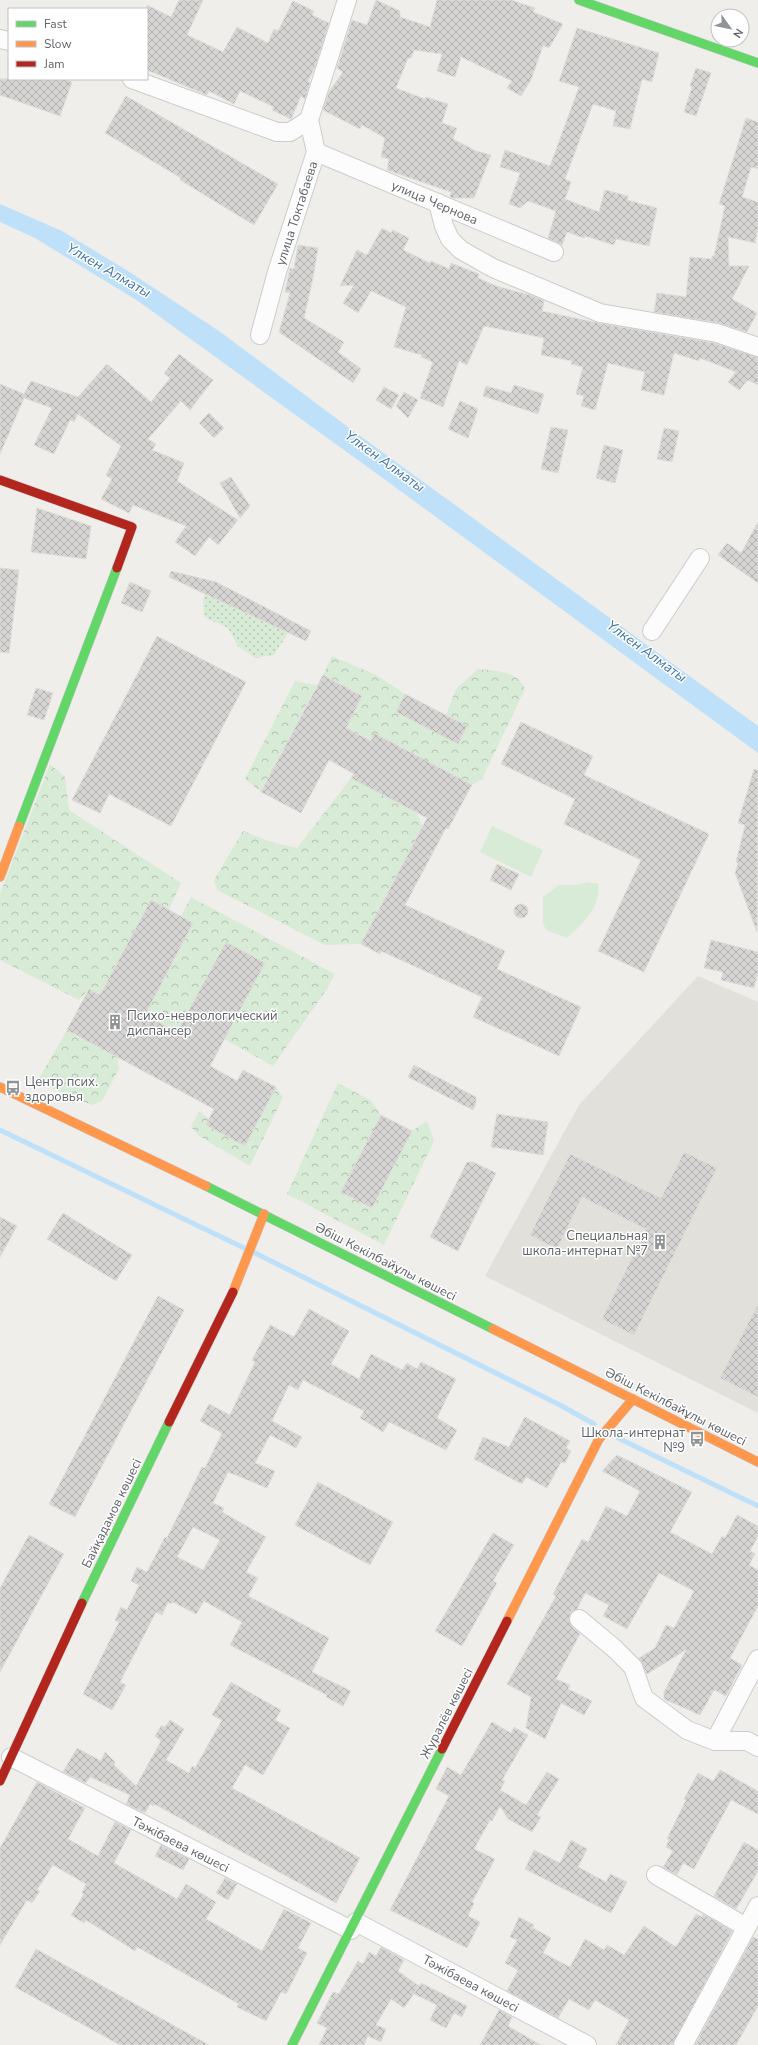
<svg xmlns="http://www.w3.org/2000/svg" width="758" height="2045" font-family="'Nunito Sans',sans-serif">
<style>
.education{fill:#e2e0da}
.grass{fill:url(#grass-dots)}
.forest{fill:url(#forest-crowns)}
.park{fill:#d8ebd6}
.water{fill:#bfe0f9}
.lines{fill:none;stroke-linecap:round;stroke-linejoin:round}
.stream{stroke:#bfe0f9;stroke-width:5}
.building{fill:url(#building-cross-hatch);stroke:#deddd9;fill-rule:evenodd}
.street-casing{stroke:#cbcccc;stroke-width:20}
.fast-casing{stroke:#cacacb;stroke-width:10}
.slow-casing{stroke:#cacacb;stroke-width:10}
.jam-casing{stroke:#cacacb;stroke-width:10}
.street{stroke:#fdfcfc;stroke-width:18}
.fast{stroke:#63d668;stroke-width:9}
.slow{stroke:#ff974d;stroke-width:9}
.jam{stroke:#b3261e;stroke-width:9}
.labels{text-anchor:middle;stroke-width:3;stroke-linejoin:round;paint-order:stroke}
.street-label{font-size:13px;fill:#5f6368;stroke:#fff}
.poi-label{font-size:13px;fill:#5f6368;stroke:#fff;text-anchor:start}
.water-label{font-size:14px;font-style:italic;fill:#4174aa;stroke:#fff}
</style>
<defs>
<pattern id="grass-dots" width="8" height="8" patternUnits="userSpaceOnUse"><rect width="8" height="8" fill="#d8ebd6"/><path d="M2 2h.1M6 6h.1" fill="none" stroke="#b2c2b1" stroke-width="1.8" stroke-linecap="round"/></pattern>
<pattern id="forest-crowns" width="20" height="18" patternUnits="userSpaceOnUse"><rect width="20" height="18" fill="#d8ebd6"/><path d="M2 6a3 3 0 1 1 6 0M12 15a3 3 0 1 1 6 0" fill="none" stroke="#b2c2b1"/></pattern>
<pattern id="building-cross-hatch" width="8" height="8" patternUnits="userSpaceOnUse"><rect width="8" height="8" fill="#d6d5d3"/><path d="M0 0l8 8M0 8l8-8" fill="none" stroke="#b1b0af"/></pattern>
</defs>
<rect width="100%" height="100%" fill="#efeeea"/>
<polygon class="education" points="698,976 758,1002 758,1413 485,1276 579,1105"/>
<polygon class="grass" points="205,594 288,633 274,655 255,658 238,646 228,628 204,617 203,600"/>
<g class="forest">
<path d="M 332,656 L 376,675 L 405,694 L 396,712 L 457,744 L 467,726 L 446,715 L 456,689 L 478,669 C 496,671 517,670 525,689 L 482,779 L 472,785 L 374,734 L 371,741 L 346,728 L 362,696 L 323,675 Z"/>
<polygon points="295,681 317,685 261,792 245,779"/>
<polygon points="50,764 65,777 69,810 181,883 169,909 150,901 100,995 89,989 79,1000 0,960 0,894"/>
<polygon points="351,778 417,813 423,827 361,944 325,945 217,890 214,880 243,831 271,842 297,848"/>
<polygon points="191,897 335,974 327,989 273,1066 224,1039 226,942 177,1032 145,1015 193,923 181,916"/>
<polygon points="67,1030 117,1056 119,1069 102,1101 92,1105 37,1082"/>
<polygon points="338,1083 370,1100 381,1115 341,1192 372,1208 412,1131 427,1121 434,1141 384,1245 287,1194"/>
<polygon points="276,1087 283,1097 250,1166 199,1136 191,1127 199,1111 209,1119 206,1125 245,1146"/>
</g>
<g class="park">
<polygon points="492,826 543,850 531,877 480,852"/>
<path d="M 588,882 L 598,884 C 602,905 582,925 567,938 L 546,930 L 543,923 L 543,897 L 559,885 L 576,885 Z"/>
</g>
<polygon class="water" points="0,204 62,231 128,271 219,331 348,427 758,726 758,753 391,484 138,301 35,238 0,222"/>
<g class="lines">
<g class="stream">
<polyline points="0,1130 244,1248"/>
<polyline points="255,1253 560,1405 594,1424"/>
<polyline points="618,1438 758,1506"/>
</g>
</g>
<g class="building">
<polygon points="179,0 203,0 187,35 223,52 237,27 268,43 274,29 278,31 293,1 314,11 312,15 329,23 315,67 308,81 310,82 305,99 301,96 291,119 272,110 274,107 240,91 234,104 209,91 207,95 147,70 147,5 171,17"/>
<polygon points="376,0 400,11 400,17 430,27 437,0 511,0 535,8 533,12 563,24 549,48 543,46 531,80 521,96 507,88 512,81 461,57 455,77 437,71 442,54 414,50 411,58 408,58 396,88 425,99 426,97 448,104 442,123 457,128 453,139 476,151 491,155 474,198 453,198 450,197 451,192 387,170 389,159 381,157 385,138 362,125 360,129 323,110 329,92 343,72 337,68 352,20 367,25"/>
<polygon points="577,28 659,53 652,82 642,79 630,129 613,126 616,111 593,104 565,179 571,182 565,199 599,212 605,190 628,196 627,200 657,208 649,246 616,239 614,245 585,236 584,238 567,232 562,245 548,238 556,211 528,201 520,208 509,204 520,173 500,167 505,150 550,166 579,87 559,81"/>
<polygon points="696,68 711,73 696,116 684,112 692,87 690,86"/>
<polygon points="0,79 63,79 72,82 60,116 0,95"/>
<polygon points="126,96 278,184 254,225 180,180 181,178 105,133"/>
<polygon points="746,118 758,122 758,169 751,167 742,197 758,202 758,227 755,243 728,237 729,266 749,266 732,299 757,313 747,332 719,323 654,312 657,293 686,297 690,257 712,259 712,256 714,256 725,206 719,204"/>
<polygon points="382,228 391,233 393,230 409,238 403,250 430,263 431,261 449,269 451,263 479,274 478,278 496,286 530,295 544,301 542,311 598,323 714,343 758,357 758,385 748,380 739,390 728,382 736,372 700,358 699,361 674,353 664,395 641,390 645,372 608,363 595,410 581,406 584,396 576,394 583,367 571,364 572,361 541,355 544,338 484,326 467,365 459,361 443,407 420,398 433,362 421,357 422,355 394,347 406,307 371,291 358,313 343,303 354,285 340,286 357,250 367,255"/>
<polygon points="298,245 318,248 313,278 304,318 344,342 338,352 361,369 353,383 279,332 290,293 285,292 290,268 294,269"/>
<polygon points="179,354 213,380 190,410 181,401 148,439 156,444 152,450 184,463 177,481 238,520 218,545 209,537 195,556 175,542 186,526 133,505 129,513 101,499 112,479 106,475 121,446 78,414 74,422 70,420 54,454 34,445 52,408 24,398 0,454 0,384 24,394 31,381 78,397 107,364 151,402 170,378 164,373"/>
<polygon points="514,385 544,394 538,414 483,396 486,386 511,393"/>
<polygon points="384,387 399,395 391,409 376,400"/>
<polygon points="404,392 418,400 408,418 396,406"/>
<polygon points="460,401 478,409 468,438 448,429"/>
<polygon points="209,413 224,428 214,438 199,423"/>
<polygon points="551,427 568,430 558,473 541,469"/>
<polygon points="664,428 679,431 672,462 657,459"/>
<polygon points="604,445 623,450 615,483 596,478"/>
<polygon points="231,477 250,506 240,518 220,483"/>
<polygon points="37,508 91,526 86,559 31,552"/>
<polygon points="758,522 758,583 718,555 727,543 741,553"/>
<polygon points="0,568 19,570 9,653 0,652"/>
<polygon points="171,571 216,582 311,631 306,641 169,577"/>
<polygon points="130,582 151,591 142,612 121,603"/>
<polygon points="157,636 246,682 171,826 109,794 100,813 72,800"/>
<polygon points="323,675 362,696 346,728 371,741 374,733 472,785 448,829 446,828 405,905 505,951 497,969 581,1007 559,1056 473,1017 482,997 381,951 380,954 361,944 427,818 351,778 354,774 329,760 301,813 261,792"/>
<polygon points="36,688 53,693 44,720 27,715"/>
<polygon points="405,694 467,726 458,744 396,712"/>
<polygon points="521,722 593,756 584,775 709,834 644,972 598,951 641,860 564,824 575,799 501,764"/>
<polygon points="754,769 758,770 757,932 735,873 738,863 736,862 745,825 738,823"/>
<polygon points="497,864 519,874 511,890 490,880"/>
<polygon points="151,900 193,923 145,1015 177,1032 226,942 265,963 210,1066 237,1081 243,1070 276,1087 245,1146 206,1125 214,1109 67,1030 89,989 100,995"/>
<circle cx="521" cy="911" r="7"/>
<polygon points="711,940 758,952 758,972 754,988 721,980 723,972 704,968"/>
<polygon points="414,1065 476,1097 476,1103 473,1110 408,1077"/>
<polygon points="497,1114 548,1122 543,1155 491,1147"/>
<polygon points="381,1115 412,1131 372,1208 341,1192"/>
<polygon points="684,1152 717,1168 634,1335 602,1319 646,1229 582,1197 557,1249 530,1235 570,1154 661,1198"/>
<polygon points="467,1162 473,1162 496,1173 458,1251 430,1237"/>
<polygon points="63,1213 132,1255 116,1281 47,1239"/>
<polygon points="0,1217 17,1226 0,1257"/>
<polygon points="158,1296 184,1310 75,1517 49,1504"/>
<polygon points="758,1304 758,1397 720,1378"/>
<path d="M 309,1309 L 349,1331 L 331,1364 L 359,1379 L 371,1354 L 402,1370 L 407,1363 L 417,1369 L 421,1362 L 456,1379 L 437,1418 L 457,1430 L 446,1450 L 389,1422 L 383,1432 L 360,1418 L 364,1411 L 303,1380 L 298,1390 L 289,1385 L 272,1421 L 302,1437 L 296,1448 L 270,1435 L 255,1463 L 275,1471 L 267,1488 L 228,1472 L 213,1503 L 224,1508 L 222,1512 L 266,1537 L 246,1572 L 258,1578 L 248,1596 L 329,1638 L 312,1672 L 351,1691 L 343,1706 L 326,1697 L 327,1695 L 230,1645 L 242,1622 L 204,1601 L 196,1614 L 173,1602 L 171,1604 L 168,1602 L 162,1615 L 156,1612 L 120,1682 L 126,1685 L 112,1710 L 83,1694 L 119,1622 L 115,1620 L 121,1607 L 127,1610 L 139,1585 L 131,1581 L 137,1567 L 147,1572 L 165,1537 L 167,1538 L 202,1467 L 205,1468 L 222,1433 L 200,1421 L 209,1404 L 230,1415 L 255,1362 L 252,1360 L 270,1325 L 294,1337 ZM 193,1527 L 220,1540 L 203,1570 L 177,1557 Z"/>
<polygon points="525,1417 570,1441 566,1448 571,1451 565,1463 561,1462 547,1488 526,1477 522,1484 474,1459 483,1437 509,1447"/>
<polygon points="617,1455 692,1492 670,1532 712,1554 722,1536 725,1538 737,1515 758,1526 758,1536 750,1551 755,1554 749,1565 758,1570 758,1606 730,1658 742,1665 726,1696 714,1690 700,1715 664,1699 664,1692 686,1650 647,1674 639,1658 655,1648 666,1625 674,1628 694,1591 659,1573 627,1629 603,1616 609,1605 585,1593 577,1609 571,1612 569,1618 572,1627 580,1634 556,1679 570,1685 568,1689 592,1701 584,1715 561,1703 545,1739 526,1728 531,1697 507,1684 556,1596 553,1594 582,1539 588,1542 606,1506 627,1516 640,1491 602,1471"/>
<polygon points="318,1482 393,1522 370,1565 295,1525"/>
<polygon points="493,1533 514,1545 493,1581 497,1583 462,1646 435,1631"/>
<polygon points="29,1535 64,1554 0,1672 0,1588"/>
<polygon points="231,1682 281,1710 275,1720 290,1728 263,1775 245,1765 232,1788 360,1858 336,1903 154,1804 154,1806 150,1804 145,1813 126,1804 130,1795 90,1777 86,1783 63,1772 77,1748 101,1761 105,1752 115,1762 114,1765 136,1786 161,1741 155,1736 161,1726 165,1727 170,1720 184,1729 166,1760 189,1773 192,1766 195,1768 222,1720 212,1715"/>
<polygon points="492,1722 511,1733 514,1727 528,1735 502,1780 505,1781 500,1790 526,1805 547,1772 559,1779 537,1815 541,1817 532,1832 508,1819 500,1806 492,1821 490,1820 474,1849 495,1859 472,1902 474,1903 468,1916 480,1922 467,1948 390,1910 449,1796 436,1789 447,1767 461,1775"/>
<polygon points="720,1770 758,1791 758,1814 731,1800 694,1869 683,1863 677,1875 663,1867 673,1851 666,1847 669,1840 667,1839 686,1800 684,1799 698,1773 713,1781"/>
<polygon points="37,1782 85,1808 68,1839 98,1856 115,1822 131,1830 114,1863 177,1899 186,1884 216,1902 206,1919 262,1951 284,1909 311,1923 298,1948 307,1953 286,1994 281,1992 266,2021 237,2007 239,2004 137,1947 135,1951 86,1920 84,1923 71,1915 84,1894 82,1893 86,1884 53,1865 37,1890 40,1891 32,1903 27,1900 0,1945 0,1848"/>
<polygon points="571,1840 587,1849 578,1867 606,1882 610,1874 627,1882 611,1913 525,1869 534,1850 560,1863"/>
<polygon points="744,1842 758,1850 758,1871 736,1909 714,1896"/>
<polygon points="161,1845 189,1859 183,1870 155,1856"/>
<polygon points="225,1878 237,1884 228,1900 216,1893"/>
<polygon points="696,1914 702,1917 703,1914 732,1931 673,2045 616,2045 629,2020 595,2000 589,2010 569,1999 558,2018 507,1991 518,1970 505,1963 517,1940 510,1937 519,1917 534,1925 533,1928 551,1938 543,1953 570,1967 585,1939 604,1950 607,1945 624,1955 644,1926 676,1947"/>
<polygon points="753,1937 758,1939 758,2006 736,2045 695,2045"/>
<polygon points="381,1947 404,1960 398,1971 419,1986 404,2008 391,1999 376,2025 386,2029 381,2042 368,2036 364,2045 319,2045 327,2028 317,2023 333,1992 339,1994 358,1961 363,1964 369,1952 376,1956"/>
<polygon points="36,1949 209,2045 120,2045 15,1987"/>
<polygon points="421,1983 467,2006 462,2017 454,2013 446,2028 430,2020 437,2005 414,1994"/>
<polygon points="499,2010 512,2017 508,2026 541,2045 480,2045"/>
</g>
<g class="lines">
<g class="street-casing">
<g id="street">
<polyline points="0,39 9,41"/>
<polyline points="132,79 277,132 290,132 309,120"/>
<polyline points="316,152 554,252"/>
<polyline points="438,203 444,226 450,239 461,250 493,268 600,313 717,333 758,347"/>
<polyline points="260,335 277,272 316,152 309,120 347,0"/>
<polyline points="652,631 700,558"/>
<polyline points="579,1619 615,1649 633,1667 644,1698 687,1730 715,1741 747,1741 758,1747"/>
<polyline points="715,1741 758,1659"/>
<polyline points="11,1757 351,1930"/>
<polyline points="656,1875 746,1927"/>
<polyline points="356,1922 587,2045"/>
<polyline points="683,2045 758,1906"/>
</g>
</g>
<g class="fast-casing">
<g id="fast">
<polyline points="579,0 758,63"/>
<polyline points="19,826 117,568"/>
<polyline points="206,1186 493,1329"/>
<polyline points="82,1603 169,1422"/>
<polyline points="292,2045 442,1749"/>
</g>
</g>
<g class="slow-casing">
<g id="slow">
<polyline points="0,877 19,826"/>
<polyline points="0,1087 206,1186"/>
<polyline points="233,1292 264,1214"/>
<polyline points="493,1329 758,1462"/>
<polyline points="507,1621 599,1439 633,1399"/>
</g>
</g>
<g class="jam-casing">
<g id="jam">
<polyline points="0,480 132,527 117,568"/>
<polyline points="169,1422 233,1292"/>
<polyline points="442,1749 507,1621"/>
<polyline points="0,1781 82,1603"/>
</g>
</g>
<use href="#street" class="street"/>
<use href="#fast" class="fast"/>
<use href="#slow" class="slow"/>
<use href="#jam" class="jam"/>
</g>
<defs>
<g id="building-bare" transform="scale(1.2)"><path d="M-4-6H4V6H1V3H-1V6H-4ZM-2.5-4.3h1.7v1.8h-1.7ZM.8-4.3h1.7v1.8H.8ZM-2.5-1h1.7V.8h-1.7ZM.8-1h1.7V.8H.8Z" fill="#919496" stroke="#fff" stroke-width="2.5" paint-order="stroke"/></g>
<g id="bus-bare" transform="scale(1.2)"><path d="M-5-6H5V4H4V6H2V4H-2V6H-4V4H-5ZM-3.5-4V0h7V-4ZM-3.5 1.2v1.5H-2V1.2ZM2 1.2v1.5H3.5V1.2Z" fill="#919496" stroke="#fff" stroke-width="2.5" paint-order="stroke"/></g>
</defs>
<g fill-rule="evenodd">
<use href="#building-bare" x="115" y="1022"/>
<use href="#bus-bare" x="13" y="1088"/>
<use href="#building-bare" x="660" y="1242"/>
<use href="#bus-bare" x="697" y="1439"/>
</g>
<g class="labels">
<g class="street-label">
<text transform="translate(435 202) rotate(23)" y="5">улица Чернова</text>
<text transform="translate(296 213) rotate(-72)" y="5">улица Токтабаева</text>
<text transform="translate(386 1261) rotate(27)" y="5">Әбіш Кекілбайұлы көшесі</text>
<text transform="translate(676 1406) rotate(27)" y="5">Әбіш Кекілбайұлы көшесі</text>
<text transform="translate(111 1513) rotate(-64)" y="5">Байқадамов көшесі</text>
<text transform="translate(446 1713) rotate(-63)" y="5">Журалёв көшесі</text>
<text transform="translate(181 1844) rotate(27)" y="5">Тәжібаева көшесі</text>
<text transform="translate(471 1983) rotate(28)" y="5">Тәжібаева көшесі</text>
</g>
<g class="poi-label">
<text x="127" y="1020">Психо-неврологический<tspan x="127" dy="15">диспансер</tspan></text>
<text x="25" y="1086">Центр псих.<tspan x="25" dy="15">здоровья</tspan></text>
<text x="648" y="1240" text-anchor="end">Специальная<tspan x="648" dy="15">школа-интернат №7</tspan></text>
<text x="685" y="1437" text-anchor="end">Школа-интернат<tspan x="685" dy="15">№9</tspan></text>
</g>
<g class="water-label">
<text transform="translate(109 270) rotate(30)" y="5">Үлкен Алматы</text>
<text transform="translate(385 461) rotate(36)" y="5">Үлкен Алматы</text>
<text transform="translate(647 651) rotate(36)" y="5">Үлкен Алматы</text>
</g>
</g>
<rect x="8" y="8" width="140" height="72" fill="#ffffff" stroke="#bfc1c3"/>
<rect x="16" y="21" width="20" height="6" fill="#63d668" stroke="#bfc1c3"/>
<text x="44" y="28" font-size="12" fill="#5f6368">Fast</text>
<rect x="16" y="41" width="20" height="6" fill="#ff974d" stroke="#bfc1c3"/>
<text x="44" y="48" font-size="12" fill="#5f6368">Slow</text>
<rect x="16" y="61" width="20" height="6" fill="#b3261e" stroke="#bfc1c3"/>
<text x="44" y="68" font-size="12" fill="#5f6368">Jam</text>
<g transform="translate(730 28) rotate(123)"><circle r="19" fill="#ffffff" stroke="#bfc1c3"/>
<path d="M0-3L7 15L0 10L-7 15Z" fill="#919496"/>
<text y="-6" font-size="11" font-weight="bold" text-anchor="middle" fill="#5f6368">N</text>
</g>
</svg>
